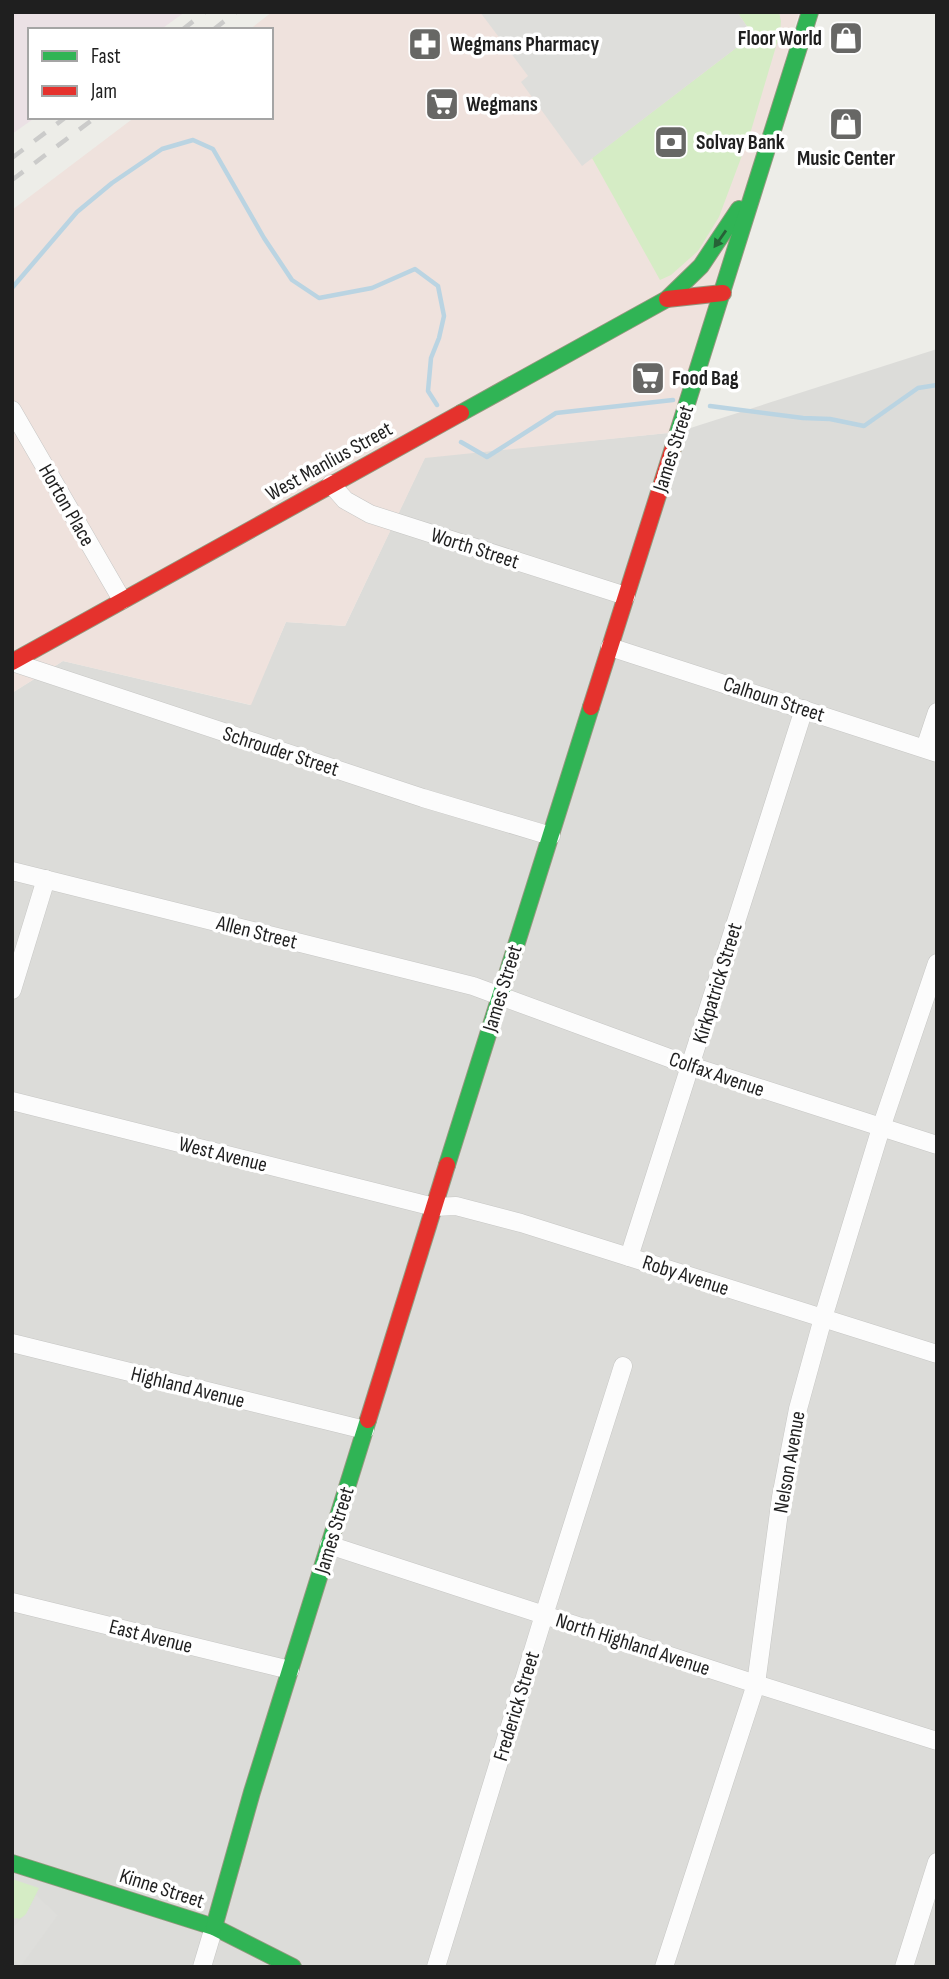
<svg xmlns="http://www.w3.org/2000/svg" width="949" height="1979" font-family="'Sofia Sans Condensed',sans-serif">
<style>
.residential{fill:#dcdcd9}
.commercial{fill:#efe2dd}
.industrial{fill:#ebe1e5}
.grass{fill:#d5ecc5}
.parking{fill:#dededb}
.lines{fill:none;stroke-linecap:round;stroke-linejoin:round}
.stream{stroke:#bad4e2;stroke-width:4.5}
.street-casing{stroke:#c6c6c4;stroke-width:19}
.fast-casing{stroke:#93987e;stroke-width:18}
.jam-casing{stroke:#93987e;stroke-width:18}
.street{stroke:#fcfcfc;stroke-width:18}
.fast{stroke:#30b455;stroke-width:16}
.jam{stroke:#e5322d;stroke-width:16}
.rail{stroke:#cbcbca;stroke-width:4.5;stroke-dasharray:14 14;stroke-linecap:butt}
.oneway{fill:#276237}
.labels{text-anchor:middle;stroke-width:7;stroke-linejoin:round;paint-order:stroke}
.poi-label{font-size:21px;font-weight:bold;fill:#1f1f1f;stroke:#fff;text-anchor:start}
.street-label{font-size:21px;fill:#1f1f1f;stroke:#fff}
</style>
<rect width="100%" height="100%" fill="#edede8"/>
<polygon class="residential" points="937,349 937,1967 12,1967 12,787 14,780 12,779 12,693 63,661 250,705 286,622 345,626 425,457 678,432"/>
<polygon class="commercial" points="272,12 799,12 678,432 425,458 345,626 286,622 251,705 63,661 12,693 12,210 135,117 271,117 271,30 249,30"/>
<polygon class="industrial" points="12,12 185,12 160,30 30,30 30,117 36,117 12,134"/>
<g class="grass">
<polygon points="737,12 779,12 781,21 780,33 750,134 719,217 698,251 671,275 660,280 592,158 753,35"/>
<polygon points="12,1879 39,1888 26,1915 19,1919 17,1918 12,1919"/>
</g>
<g class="parking">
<polygon points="480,12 737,12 753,35 582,166 521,82 528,76"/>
<polygon points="36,1895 58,1915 21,1966 12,1960 12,1928 26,1914"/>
</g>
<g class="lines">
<g class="stream">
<polyline points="12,288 77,212 112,183 162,149 193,140 213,149 264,238 292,280 319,298 372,288 415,269 438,286 444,316 439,338 431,358 428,391 437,405"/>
<polyline points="710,406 803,418 830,419 864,426 918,388 937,385"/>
<polyline points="461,442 487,457 556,413 673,400"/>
</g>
<g class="street-casing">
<g id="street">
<polyline points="12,410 122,600"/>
<polyline points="331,484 345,500 370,514 626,596"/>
<polyline points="610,647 937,753"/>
<polyline points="12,662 423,798 551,836"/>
<polyline points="925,748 937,712"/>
<polyline points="12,871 473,986 691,1066 937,1145"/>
<polyline points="12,990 46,879"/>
<polyline points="12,1101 434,1207 456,1206 521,1223 937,1354"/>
<polyline points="629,1257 804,709"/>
<polyline points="12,1343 365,1430"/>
<polyline points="329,1545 756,1684 937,1741"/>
<polyline points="12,1602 290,1670"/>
<polyline points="202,1967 214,1927"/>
<polyline points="436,1967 544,1615 623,1366"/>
<polyline points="664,1967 756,1684 781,1497 798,1409 823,1318 881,1128 937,963"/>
<polyline points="904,1967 937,1862"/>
</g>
</g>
<g class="fast-casing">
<g id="fast">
<polyline points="461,413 667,299 701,266 739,209"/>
<polyline points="673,448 810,12"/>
<polyline points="447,1165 591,707"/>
<polyline points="12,1863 214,1927 293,1967"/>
<polyline points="214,1927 252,1792 368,1420"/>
</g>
</g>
<g class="jam-casing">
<g id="jam">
<polyline points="667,299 723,293"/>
<polyline points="12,662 461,413"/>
<polyline points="591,707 673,448"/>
<polyline points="368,1420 447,1165"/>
</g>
</g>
<use href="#street" class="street"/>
<use href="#fast" class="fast"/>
<use href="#jam" class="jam"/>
<g class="rail">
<polyline points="182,30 205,12"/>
<polyline points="213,30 236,12"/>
<polyline points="12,158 66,117"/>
<polyline points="12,180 96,117"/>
</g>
</g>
<defs><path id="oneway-solid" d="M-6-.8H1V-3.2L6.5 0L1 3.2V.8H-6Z" transform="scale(1.75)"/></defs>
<use class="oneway" href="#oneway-solid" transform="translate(720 239) rotate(125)"/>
<defs>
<g id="shop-square" transform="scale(1.75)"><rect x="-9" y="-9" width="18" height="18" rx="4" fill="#676765" stroke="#fff"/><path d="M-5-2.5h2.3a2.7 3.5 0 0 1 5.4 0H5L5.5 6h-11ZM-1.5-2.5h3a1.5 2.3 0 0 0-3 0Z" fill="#fff"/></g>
<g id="pharmacy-square" transform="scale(1.75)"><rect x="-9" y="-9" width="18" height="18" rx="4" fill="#676765" stroke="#fff"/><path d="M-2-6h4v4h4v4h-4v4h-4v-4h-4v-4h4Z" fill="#fff"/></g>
<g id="supermarket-square" transform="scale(1.75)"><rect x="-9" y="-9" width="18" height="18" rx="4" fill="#676765" stroke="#fff"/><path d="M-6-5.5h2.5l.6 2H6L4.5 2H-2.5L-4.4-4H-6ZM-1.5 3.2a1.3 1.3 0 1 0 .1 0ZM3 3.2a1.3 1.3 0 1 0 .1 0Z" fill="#fff"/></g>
<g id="bank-square" transform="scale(1.75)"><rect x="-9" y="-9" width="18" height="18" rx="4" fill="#676765" stroke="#fff"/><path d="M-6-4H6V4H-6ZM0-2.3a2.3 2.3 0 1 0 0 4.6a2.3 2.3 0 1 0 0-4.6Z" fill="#fff"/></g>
</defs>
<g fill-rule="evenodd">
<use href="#shop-square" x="846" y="38"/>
<use href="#pharmacy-square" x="425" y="44"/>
<use href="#supermarket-square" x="442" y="104"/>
<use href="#shop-square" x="846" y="124"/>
<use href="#bank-square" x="671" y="142"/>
<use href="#supermarket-square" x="648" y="378"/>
</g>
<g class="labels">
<g class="poi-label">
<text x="822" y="45" text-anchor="end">Floor World</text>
<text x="450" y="51">Wegmans Pharmacy</text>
<text x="466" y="111">Wegmans</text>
<text x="696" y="149">Solvay Bank</text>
<text x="846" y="165" text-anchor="middle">Music Center</text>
<text x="672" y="385">Food Bag</text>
</g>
<g class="street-label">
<text transform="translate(673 448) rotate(-72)" y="7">James Street</text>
<text transform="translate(329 461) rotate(-29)" y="7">West Manlius Street</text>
<text transform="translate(67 505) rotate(60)" y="7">Horton Place</text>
<text transform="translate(475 548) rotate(18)" y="7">Worth Street</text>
<text transform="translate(774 699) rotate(18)" y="7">Calhoun Street</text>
<text transform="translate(281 751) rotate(18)" y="7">Schrouder Street</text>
<text transform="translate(257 932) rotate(14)" y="7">Allen Street</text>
<text transform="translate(717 983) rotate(-73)" y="7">Kirkpatrick Street</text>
<text transform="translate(502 988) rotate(-73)" y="7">James Street</text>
<text transform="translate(717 1074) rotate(19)" y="7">Colfax Avenue</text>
<text transform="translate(223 1154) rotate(14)" y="7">West Avenue</text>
<text transform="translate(686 1275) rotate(18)" y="7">Roby Avenue</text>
<text transform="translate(188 1387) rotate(14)" y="7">Highland Avenue</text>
<text transform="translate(789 1462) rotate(-80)" y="7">Nelson Avenue</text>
<text transform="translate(334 1530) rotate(-73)" y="7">James Street</text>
<text transform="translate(151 1636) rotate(14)" y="7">East Avenue</text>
<text transform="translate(633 1644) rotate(18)" y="7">North Highland Avenue</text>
<text transform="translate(516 1706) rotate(-73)" y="7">Frederick Street</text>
<text transform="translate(162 1888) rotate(18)" y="7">Kinne Street</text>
</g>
</g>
<rect width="949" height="1979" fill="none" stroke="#1f1f1f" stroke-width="28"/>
<rect x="28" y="28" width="245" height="91" fill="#ffffff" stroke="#a5a5a5" stroke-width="2"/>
<rect x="42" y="51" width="35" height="10" fill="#30b455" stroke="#a5a5a5" stroke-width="2"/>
<text x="91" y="63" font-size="21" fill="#1f1f1f">Fast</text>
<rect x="42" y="86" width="35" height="10" fill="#e5322d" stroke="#a5a5a5" stroke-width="2"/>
<text x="91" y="98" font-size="21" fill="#1f1f1f">Jam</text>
</svg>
